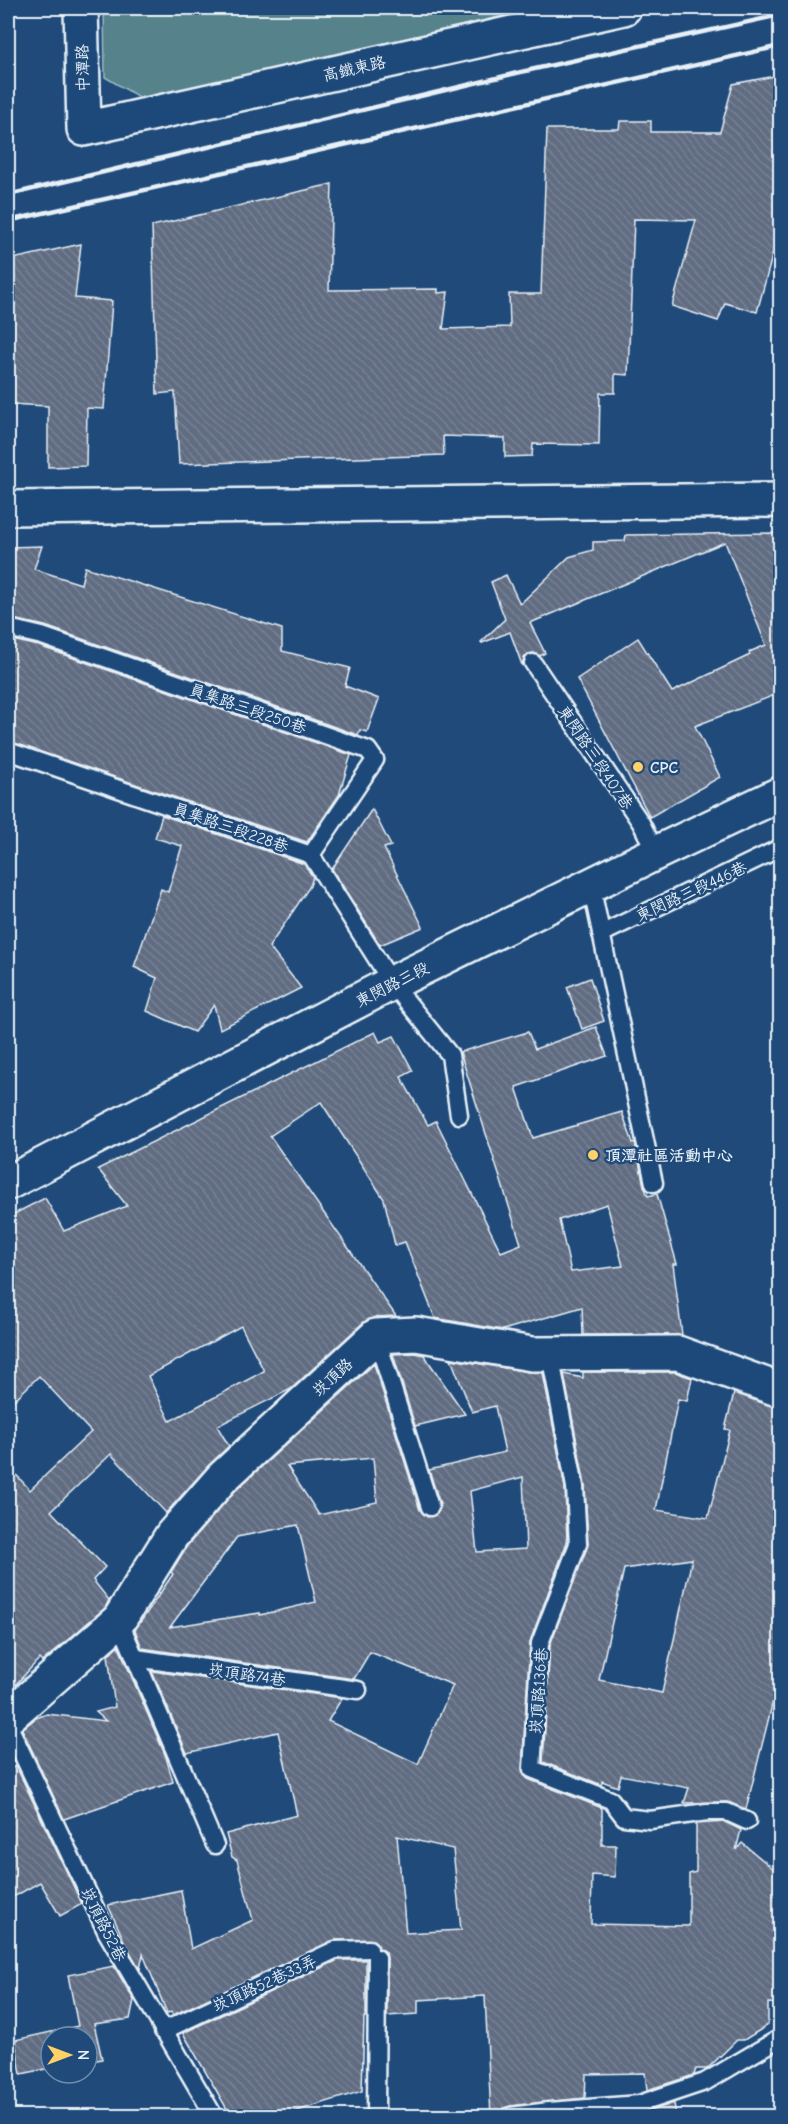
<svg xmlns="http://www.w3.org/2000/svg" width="788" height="2124" font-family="'Comic Neue','LXGW WenKai TC',sans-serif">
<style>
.green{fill:#54828b;stroke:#9ebac2;stroke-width:1.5}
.building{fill:url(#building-back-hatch);stroke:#e8f1f8;stroke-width:1.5;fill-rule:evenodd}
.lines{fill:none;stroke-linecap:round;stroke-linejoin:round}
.lane-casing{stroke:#e8f1f8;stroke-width:21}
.street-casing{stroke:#e8f1f8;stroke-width:38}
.secondary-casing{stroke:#e8f1f8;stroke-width:38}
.lane{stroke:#1f4a7a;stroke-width:16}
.street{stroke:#1f4a7a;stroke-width:33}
.secondary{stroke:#1f4a7a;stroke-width:33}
.rail{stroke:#e8f1f8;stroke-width:4.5}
.poi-dot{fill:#ffd166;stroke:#1f4a7a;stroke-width:2}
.labels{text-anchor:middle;stroke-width:5;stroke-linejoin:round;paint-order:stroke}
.street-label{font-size:16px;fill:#e8f1f8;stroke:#1f4a7a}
.poi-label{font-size:16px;font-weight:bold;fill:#e8f1f8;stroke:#1f4a7a;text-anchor:start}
</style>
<defs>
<pattern id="building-back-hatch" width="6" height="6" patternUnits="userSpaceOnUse" patternTransform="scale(1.5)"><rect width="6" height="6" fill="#616c81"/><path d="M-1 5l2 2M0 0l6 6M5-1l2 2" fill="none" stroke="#788194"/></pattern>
</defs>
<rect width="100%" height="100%" fill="#1f4a7a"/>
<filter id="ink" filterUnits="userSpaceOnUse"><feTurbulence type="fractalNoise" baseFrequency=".0167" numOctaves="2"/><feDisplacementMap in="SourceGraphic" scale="12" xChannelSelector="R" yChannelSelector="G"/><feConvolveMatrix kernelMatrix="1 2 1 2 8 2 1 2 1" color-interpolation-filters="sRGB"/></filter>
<g filter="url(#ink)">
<polygon class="green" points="104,8 538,8 142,99 105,77"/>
<g class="building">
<polygon points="780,75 780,227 757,312 725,303 718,321 672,306 696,220 634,219 628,375 615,374 615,393 600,393 599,445 533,444 532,456 505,457 505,438 443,436 444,455 179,464 175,392 157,394 152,226 332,184 329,290 438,289 438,293 448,292 443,329 510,327 509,294 541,294 547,129 619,129 620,121 651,121 651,132 720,132 733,84"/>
<polygon points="81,244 75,298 112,301 104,409 87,408 86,466 48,467 48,406 8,404 8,260"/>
<polygon points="780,533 780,693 695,726 720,777 650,817 577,679 638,638 672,692 750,655 749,652 766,645 725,542 530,623 545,653 540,656 533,653 528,654 524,658 522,665 510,632 482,643 481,642 505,619 491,582 506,575 520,604 569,557 593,550 593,542 625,541 626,535"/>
<polygon points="42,546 34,569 81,584 85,567 282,629 282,651 350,668 345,686 379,699 367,732 360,730 358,735 45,626 8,618 8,547"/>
<polygon points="8,639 39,646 351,755 339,795 307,842 8,741"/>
<polygon points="372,809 391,846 384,848 423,927 380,945 332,869"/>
<polygon points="162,815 304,864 313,877 310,886 269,947 301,988 220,1029 214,1005 194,1032 147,1011 157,978 134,967 161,889 168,892 182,846 155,838"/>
<polygon points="590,978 604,1021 582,1029 567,987"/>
<path d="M 596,1027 L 607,1056 L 516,1087 L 533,1138 L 622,1112 L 633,1143 L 635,1142 L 644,1186 L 648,1196 L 657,1194 L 677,1264 L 673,1264 L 682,1335 L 583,1335 L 582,1307 L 503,1330 L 435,1318 L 405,1242 L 395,1245 L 384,1199 L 321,1102 L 270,1136 L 396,1316 L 375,1317 L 364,1322 L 291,1389 L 217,1426 L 229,1446 L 208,1466 L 166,1513 L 111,1454 L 51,1511 L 105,1567 L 93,1580 L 109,1600 L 105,1608 L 42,1662 L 39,1659 L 8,1693 L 8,1466 L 30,1490 L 91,1432 L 39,1376 L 8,1406 L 8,1217 L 45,1198 L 64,1231 L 127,1206 L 98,1169 L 375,1032 L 380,1042 L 394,1036 L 413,1071 L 401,1077 L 428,1125 L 436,1121 L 501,1252 L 521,1244 L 460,1052 L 528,1032 L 535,1049 ZM 607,1204 L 623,1266 L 571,1272 L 559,1220 ZM 241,1326 L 264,1371 L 170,1421 L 148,1376 Z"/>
<polygon points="415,1353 424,1355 465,1414 415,1426 393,1354"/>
<path d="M 451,1359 L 529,1372 L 543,1373 L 565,1488 L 567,1542 L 530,1642 L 522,1769 L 524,1775 L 528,1779 L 602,1808 L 602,1845 L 616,1845 L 615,1877 L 592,1875 L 591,1924 L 689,1926 L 689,1874 L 696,1872 L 696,1824 L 725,1822 L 741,1830 L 736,1850 L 742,1843 L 780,1874 L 780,2004 L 768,2003 L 768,2025 L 744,2040 L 737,2040 L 707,2069 L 696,2069 L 694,2075 L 647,2090 L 645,2073 L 586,2074 L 585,2098 L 510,2106 L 504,2108 L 501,2116 L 491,2116 L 485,1996 L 418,2000 L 418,2014 L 387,2016 L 387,1958 L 386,1952 L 379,1948 L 373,1940 L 335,1940 L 173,2015 L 171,2012 L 167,2013 L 143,1954 L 140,1969 L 125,1943 L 108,1905 L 181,1890 L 191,1949 L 253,1920 L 237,1860 L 232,1857 L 226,1834 L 297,1815 L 278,1732 L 187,1753 L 152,1671 L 342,1698 L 328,1721 L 418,1764 L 453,1685 L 370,1652 L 354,1679 L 142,1648 L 135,1630 L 173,1574 L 171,1572 L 187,1546 L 235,1491 L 374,1364 L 420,1510 L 427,1517 L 437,1514 L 440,1504 L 429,1470 L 505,1452 L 495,1406 L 472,1412 ZM 373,1458 L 377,1502 L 319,1515 L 287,1466 ZM 523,1477 L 526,1549 L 477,1552 L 470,1491 ZM 298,1525 L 316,1602 L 260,1615 L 260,1613 L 170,1627 L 237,1537 ZM 397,1836 L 453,1849 L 461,1930 L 406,1933 Z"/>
<path d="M 583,1372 L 675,1372 L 692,1378 L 687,1401 L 678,1399 L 656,1510 L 708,1518 L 730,1430 L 725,1429 L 734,1393 L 780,1408 L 780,1696 L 775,1693 L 746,1809 L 727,1802 L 684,1803 L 689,1788 L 621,1775 L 618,1787 L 602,1781 L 602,1785 L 543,1762 L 550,1645 L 588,1544 L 585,1485 L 564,1374 L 583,1378 ZM 692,1559 L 662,1693 L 599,1680 L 624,1569 Z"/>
<polygon points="118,1645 166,1757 173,1782 64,1819 22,1729 36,1718 47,1714 106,1721 96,1712 115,1707 108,1655"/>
<polygon points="16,1766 82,1904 60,1916 40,1882 8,1900 8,1770"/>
<polygon points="338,1960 366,1960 366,2017 364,2017 362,2091 281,2116 231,2116 183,2033"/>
<polygon points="114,1966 134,2000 130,2019 94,2024 102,2059 87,2062 87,2037 51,2037 51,2068 21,2074 15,2040 78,2026 68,1975"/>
<polygon points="674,2103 676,2116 650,2116 650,2111"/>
</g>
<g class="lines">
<g class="lane-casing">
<g id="lane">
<polyline points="8,628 42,636 368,750 375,760 311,855"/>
<polyline points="533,663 641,823 656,853"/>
<polyline points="8,751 311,855 392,983 450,1055 459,1115"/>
<polyline points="591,885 654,1183"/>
<polyline points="601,934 780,848"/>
<polyline points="376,1336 430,1507"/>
<polyline points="550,1354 575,1487 578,1544 540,1643 532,1769 611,1800 624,1817 650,1820 707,1812 727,1812 747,1821"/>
<polyline points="119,1620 215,1845"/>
<polyline points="136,1658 358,1690"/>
<polyline points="8,1724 107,1933 214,2116"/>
<polyline points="163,2031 335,1950 369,1949"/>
<polyline points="376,2116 377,1958"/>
<polyline points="511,2116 549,2111 639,2104 705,2082 780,2038"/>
</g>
</g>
<g class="street-casing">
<g id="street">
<polyline points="81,8 84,129 624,8"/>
<polyline points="8,1717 119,1620 172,1535 222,1478 376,1336 416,1334 532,1354 678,1353 780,1390"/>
</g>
</g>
<g class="secondary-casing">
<g id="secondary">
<polyline points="8,508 780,500"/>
<polyline points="8,1183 392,983 656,853 780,794"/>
</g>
</g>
<use href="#lane" class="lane"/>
<use href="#street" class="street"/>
<use href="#secondary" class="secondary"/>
<g class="rail">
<polyline points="8,195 521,72 780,15"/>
<polyline points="8,221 780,46"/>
</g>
</g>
</g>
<g class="poi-dot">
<circle cx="638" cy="767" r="6"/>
<circle cx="593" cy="1155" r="6"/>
</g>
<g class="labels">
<g class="street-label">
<text transform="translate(82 68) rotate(-91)" y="6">中潭路</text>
<text transform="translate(354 68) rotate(-13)" y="6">高鐵東路</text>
<text transform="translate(248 708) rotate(19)" y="6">員集路三段250巷</text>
<text transform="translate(596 757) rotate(56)" y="6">東閔路三段407巷</text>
<text transform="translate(231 827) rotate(19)" y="6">員集路三段228巷</text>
<text transform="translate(691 891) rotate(-25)" y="6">東閔路三段446巷</text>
<text transform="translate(392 984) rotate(-27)" y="6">東閔路三段</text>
<text transform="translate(332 1377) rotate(-43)" y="6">崁頂路</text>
<text transform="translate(247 1674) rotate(8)" y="6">崁頂路74巷</text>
<text transform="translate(538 1691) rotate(-86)" y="6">崁頂路136巷</text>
<text transform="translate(104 1924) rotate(63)" y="6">崁頂路52巷</text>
<text transform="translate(264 1983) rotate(-25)" y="6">崁頂路52巷33弄</text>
</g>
<g class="poi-label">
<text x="650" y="773">CPC</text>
<text x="605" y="1161">頂潭社區活動中心</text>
</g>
</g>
<rect width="788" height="2124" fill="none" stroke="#1f4a7a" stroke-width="30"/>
<rect x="15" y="15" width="758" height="2094" fill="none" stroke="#e8f1f8" stroke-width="2" filter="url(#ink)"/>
<g transform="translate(69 2055) rotate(90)"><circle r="28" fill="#1f4a7a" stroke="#6f8dac" stroke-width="1.5"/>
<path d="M0-4.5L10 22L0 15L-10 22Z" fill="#ffd166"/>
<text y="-9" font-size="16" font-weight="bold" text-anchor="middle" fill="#e8f1f8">N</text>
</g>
</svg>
